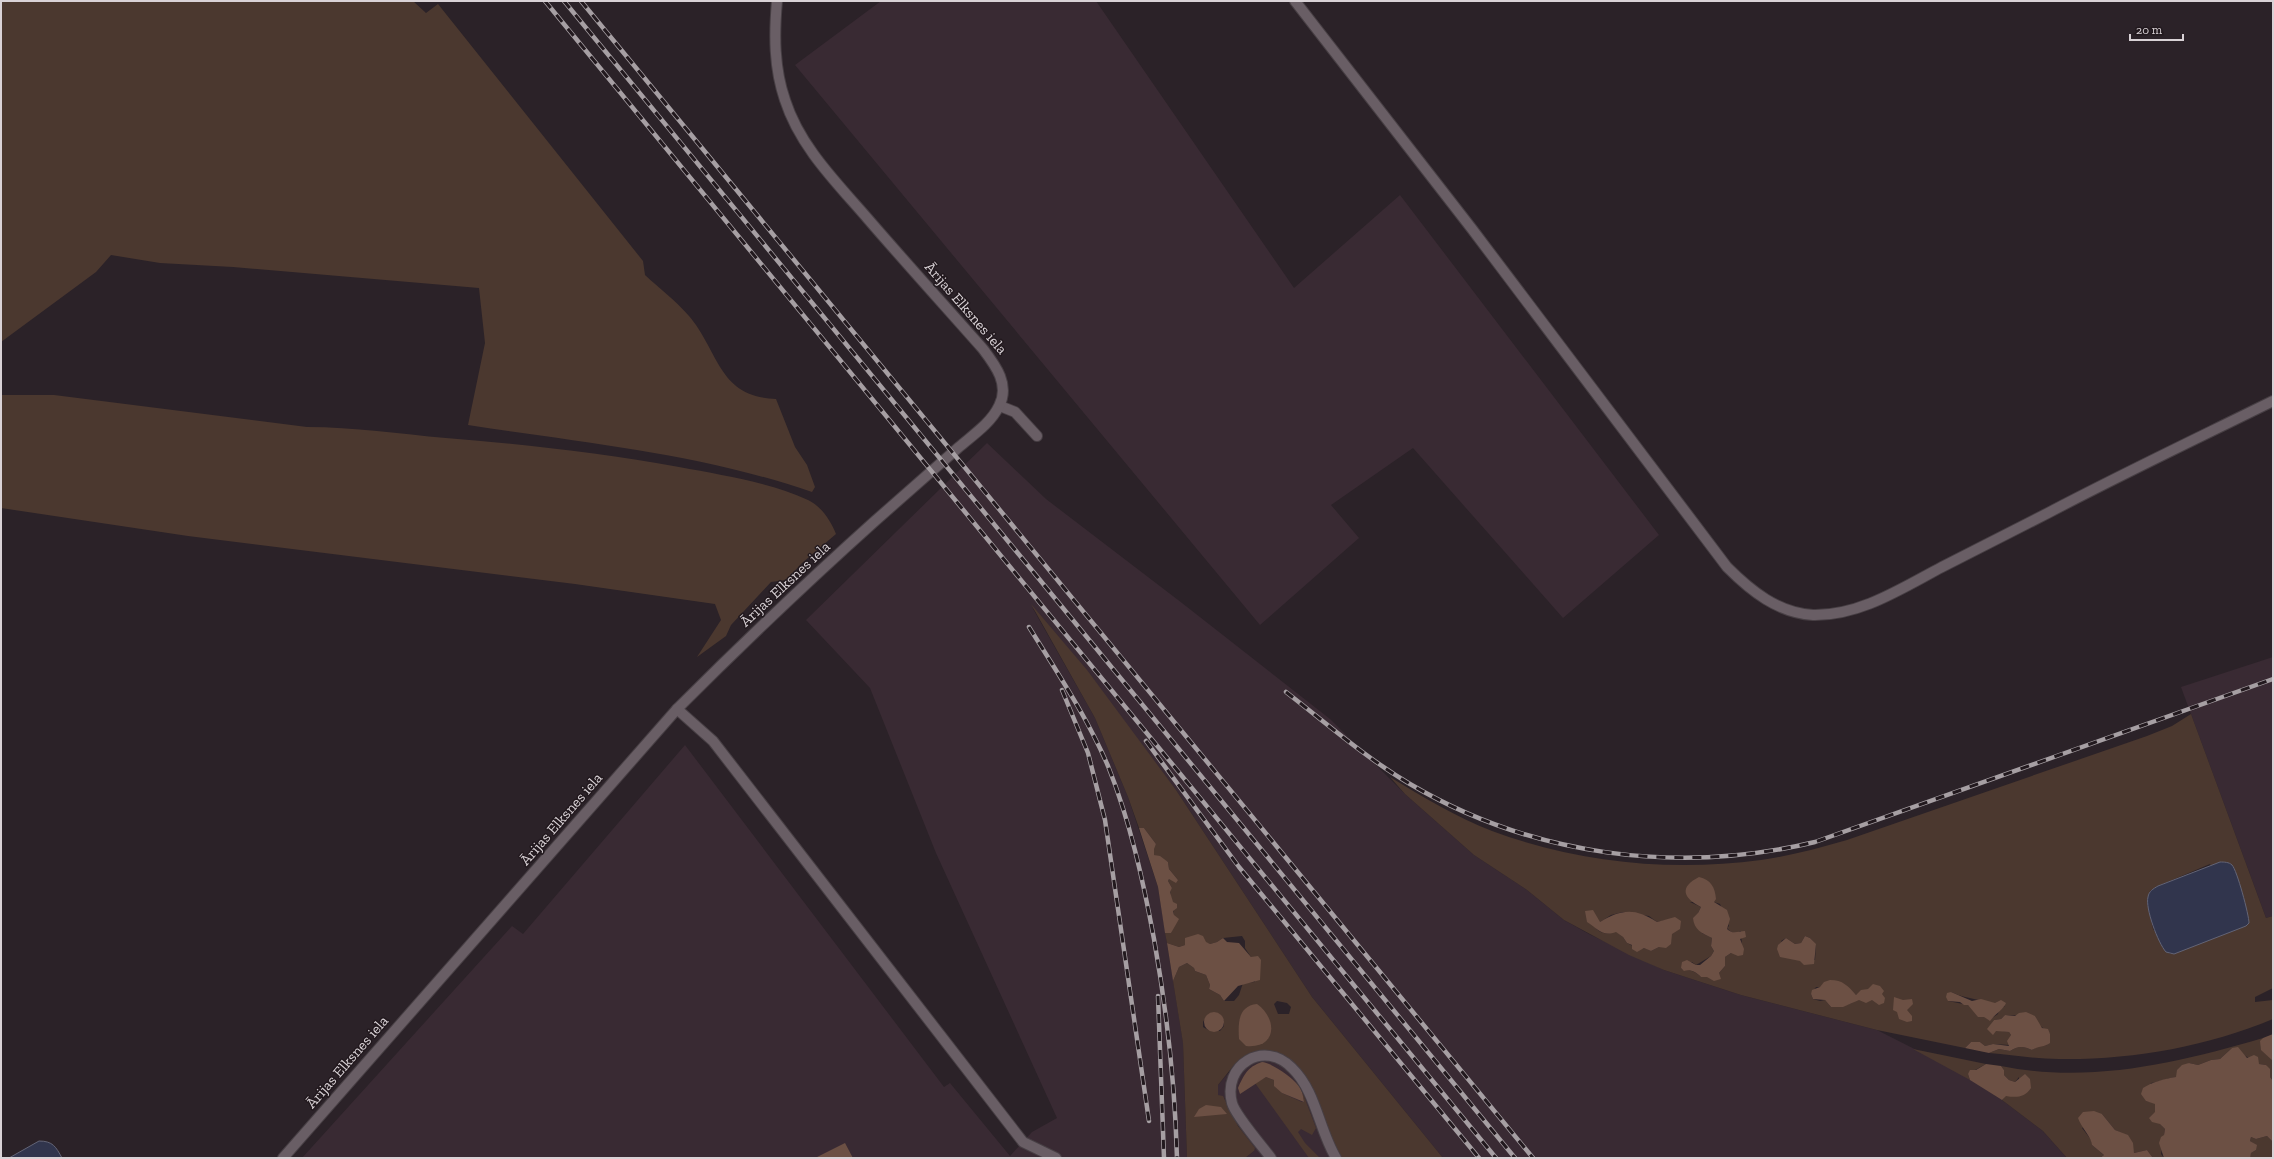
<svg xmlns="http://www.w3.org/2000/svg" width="2274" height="1159" font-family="'Zilla Slab',serif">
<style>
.built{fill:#392a33}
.green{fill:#4b382f;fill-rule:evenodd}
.forest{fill:#6c5044}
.water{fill:#31354d;stroke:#636476}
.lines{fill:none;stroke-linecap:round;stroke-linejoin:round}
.service-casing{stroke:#473f44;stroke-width:12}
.tertiary-casing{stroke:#473f44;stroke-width:12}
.service{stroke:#695e65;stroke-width:10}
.tertiary{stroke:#695e65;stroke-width:10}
.rail-casing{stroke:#a69fa3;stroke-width:4.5}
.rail{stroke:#22191e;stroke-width:3;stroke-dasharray:9;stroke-linecap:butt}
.labels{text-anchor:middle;stroke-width:3;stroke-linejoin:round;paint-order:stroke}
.street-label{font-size:15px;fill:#d9d2d6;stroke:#22191e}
</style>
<rect width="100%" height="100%" fill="#2b2228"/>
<g class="built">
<polygon points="881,1 1096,1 1294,288 1400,195 1659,535 1563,618 1413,448 1331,505 1359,538 1260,625 795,65"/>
<polygon points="987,443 1046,499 1182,603 1330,719 1405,794 1474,855 1527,890 1564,920 1589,934 1664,970 1741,995 1877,1030 1954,1069 2002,1100 2043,1131 2067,1158 1443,1158 1312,997 1176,790 1032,607 1095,718 1128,797 1158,887 1183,1042 1187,1158 853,1158 845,1144 815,1158 302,1158 512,926 523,934 685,745 944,1087 950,1083 1010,1156 1032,1132 1057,1118 936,853 870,688 806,620"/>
<polygon points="2273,657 2273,916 2266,918 2181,687"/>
<polygon points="1261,1051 1284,1056 1342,1158 1245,1158 1254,1151 1227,1107 1225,1099 1218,1095 1218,1085 1241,1058 1251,1053"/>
</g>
<g class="green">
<path d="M 1,1 L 413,1 L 426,13 L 438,4 L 643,261 L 645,275 C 659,288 676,301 689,316 C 719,351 718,397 776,399 L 795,447 L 807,465 L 815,487 L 812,492 C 698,453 586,443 468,425 L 485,343 L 479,288 L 233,267 L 160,263 L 111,255 L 96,272 L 1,342 Z"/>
<path d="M 1,395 L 54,395 L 307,427 C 354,427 400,434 446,438 C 524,444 602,453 679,467 C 722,475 768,482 808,500 C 821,506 831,521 836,534 L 802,563 L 786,580 L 771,582 L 731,625 L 726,636 L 697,657 L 721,620 L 715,604 L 575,584 L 188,536 L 1,508 Z"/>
<path d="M 1031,604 L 1087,670 L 1176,790 L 1312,997 L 1443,1158 L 1342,1158 L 1332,1140 L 1310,1087 L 1261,1051 L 1251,1053 L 1234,1065 L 1218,1085 L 1218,1095 L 1223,1096 L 1238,1126 L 1255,1148 L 1254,1151 L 1245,1158 L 1187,1158 L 1183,1043 L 1173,981 L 1179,967 L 1187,963 L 1194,968 L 1195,971 L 1206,975 L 1210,985 L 1209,989 L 1220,995 L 1224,1001 L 1234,1001 L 1239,995 L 1243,983 L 1255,982 L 1251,957 L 1245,948 L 1245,941 L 1242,936 L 1223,938 L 1217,942 L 1210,944 L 1185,938 L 1185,945 L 1179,947 L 1167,943 L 1165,933 L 1171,933 L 1174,915 L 1170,891 L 1172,888 L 1168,881 L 1169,879 L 1178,880 L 1169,869 L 1168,862 L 1154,855 L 1153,849 L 1156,844 L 1144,828 L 1139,828 L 1128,797 L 1095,718 ZM 1277,1001 L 1287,1003 L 1291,1007 L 1289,1014 L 1278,1014 L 1274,1004 ZM 1206,1017 L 1224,1020 L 1224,1026 L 1220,1031 L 1208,1030 L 1203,1027 L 1203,1022 Z"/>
<path d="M 2191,714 L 2266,918 L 2273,916 L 2273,988 L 2255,997 L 2255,1002 L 2273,1000 L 2273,1019 C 2205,1047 2132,1060 2059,1059 C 2036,1059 2012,1055 1989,1053 L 1999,1049 L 2010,1051 C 2018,1046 2023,1046 2032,1050 L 2038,1046 L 2047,1045 L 2050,1034 L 2037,1023 L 2035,1016 L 2005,1015 L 2001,1019 L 1994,1020 L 1988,1029 L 2009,1032 L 2011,1035 L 2009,1045 L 1993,1044 L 1985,1046 L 1980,1042 L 1971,1042 L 1965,1048 L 1877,1030 L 1741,995 L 1664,970 L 1629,955 L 1564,920 L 1527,890 L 1474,855 L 1405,794 L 1390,777 C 1423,797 1456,817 1492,831 C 1578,863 1671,872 1761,860 C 1790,856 1819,848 1847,840 L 2147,736 L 2172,726 ZM 2210,864 L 2246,926 L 2170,954 L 2153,929 L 2147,902 L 2150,891 L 2158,886 ZM 1690,902 L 1714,902 L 1720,904 L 1729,926 L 1727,928 C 1731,933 1735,934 1741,931 L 1742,946 L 1725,957 L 1725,966 L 1719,973 L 1701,977 C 1696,972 1690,969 1683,970 L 1681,968 L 1692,962 L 1696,965 L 1711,956 L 1714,951 L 1711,946 L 1712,938 L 1702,933 L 1698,913 L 1701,907 ZM 1623,912 L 1649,916 L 1657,922 L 1666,920 L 1659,947 L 1651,951 L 1645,948 L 1639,949 L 1627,943 L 1623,937 L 1616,931 C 1607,935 1600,934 1594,926 L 1611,915 ZM 1805,936 L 1810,938 L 1816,945 L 1815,960 L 1795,960 L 1781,941 L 1786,938 L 1795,944 L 1801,943 ZM 1816,987 L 1847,987 L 1856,995 L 1868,989 C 1856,1003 1850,1006 1831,1007 L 1825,1000 L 1820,1001 L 1813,999 L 1811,994 ZM 1951,992 C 1969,1000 1985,1000 2005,1006 L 1999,1009 L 1998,1014 L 1989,1020 L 1968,1005 L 1948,1001 Z"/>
<path d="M 2263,1038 L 2261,1041 L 2273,1061 L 2273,1081 L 2270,1077 L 2266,1065 L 2259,1064 L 2232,1048 L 2220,1059 L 2211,1060 L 2198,1065 L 2189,1063 L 2176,1077 C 2167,1078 2160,1082 2151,1083 L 2146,1101 L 2155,1103 C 2155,1114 2157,1122 2165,1129 L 2161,1154 L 2164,1158 L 2153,1158 L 2147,1150 L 2134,1153 L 2128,1136 L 2115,1130 L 2102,1114 L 2082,1128 L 2092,1141 L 2092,1145 L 2104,1155 L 2100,1158 L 2067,1158 L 2043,1131 L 2002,1100 L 2005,1096 L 2020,1096 L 2019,1077 L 2015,1082 L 2009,1080 L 2004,1075 L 2004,1070 L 2001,1066 C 2090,1084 2178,1063 2263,1038 Z"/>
<polygon points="1913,1049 1986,1064 1968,1074 1970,1080"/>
<polygon points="1266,1077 1274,1080 1282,1093 1302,1102 1304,1102 1302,1091 1316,1128 1312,1135 1301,1129 1298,1132 1305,1143 1320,1158 1309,1158 1255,1083"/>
<polygon points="2267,1136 2273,1142 2273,1158 2249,1158 2251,1153 2256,1150 2256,1145 2250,1141 2251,1137 2256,1139"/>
</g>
<g class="forest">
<polygon points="1139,828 1144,828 1156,844 1154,849 1154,855 1160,856 1168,862 1169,869 1178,880 1176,883 1169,879 1168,881 1172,888 1170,892 1173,902 1177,904 1177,908 1173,911 1174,915 1179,919 1171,933 1165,933 1158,887"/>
<path d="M 1699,877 C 1711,880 1715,887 1716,899 L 1714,902 L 1727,910 L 1730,919 L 1727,929 C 1733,935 1738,931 1745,931 L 1746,937 L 1740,939 L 1744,949 L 1743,955 L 1738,956 L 1731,953 L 1725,957 L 1725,966 L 1719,973 L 1721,979 L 1714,981 L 1707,977 L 1701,977 C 1696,972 1690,969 1684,971 L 1681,968 L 1682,962 L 1687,960 L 1696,965 L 1700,965 L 1711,956 L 1714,951 L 1711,946 L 1712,938 C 1702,933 1694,930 1693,918 L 1698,913 L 1701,907 C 1683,898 1679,887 1699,877 Z"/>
<path d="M 1593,910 L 1600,922 C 1622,909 1635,908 1657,922 L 1675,917 L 1681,921 L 1680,929 L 1672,934 L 1671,944 L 1666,948 L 1659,947 L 1651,951 L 1644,948 L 1637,952 L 1632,949 L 1632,945 L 1627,943 L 1623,937 L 1616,932 C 1602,937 1598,929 1587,922 L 1585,911 Z"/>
<polygon points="1198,934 1203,936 1206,942 1210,944 1217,942 1223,938 1227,942 1239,943 1251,957 1258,956 1261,960 1260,980 1238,986 1224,1001 1220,995 1209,989 1210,985 1206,975 1195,971 1194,968 1187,963 1179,967 1173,981 1167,943 1179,947 1185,945 1185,938"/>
<polygon points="1805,936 1810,938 1816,944 1814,964 1804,965 1800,961 1780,957 1777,949 1778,945 1786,938 1795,944 1801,943"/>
<path d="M 1830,980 C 1843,980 1848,986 1856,995 L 1861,990 L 1868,989 L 1873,984 L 1880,986 L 1884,991 L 1882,994 L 1885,998 L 1884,1003 L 1879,1005 L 1872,1000 L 1866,1003 L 1859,1000 L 1843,1007 L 1831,1007 L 1825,1000 L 1813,999 L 1811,994 L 1812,990 L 1820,987 L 1824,982 Z"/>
<path d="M 1951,992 L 1972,1001 L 1981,999 L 1995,1003 L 2001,1000 L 2006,1003 C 2003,1010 1995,1014 1990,1021 L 1984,1017 L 1978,1017 L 1968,1005 L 1964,1005 L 1960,1002 L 1948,1001 L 1946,997 L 1947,993 Z"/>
<polygon points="1894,997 1903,1000 1912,999 1913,1004 1907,1010 1912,1016 1912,1021 1907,1022 1899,1019 1897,1012 1893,1010"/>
<path d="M 1257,1004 C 1278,1019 1277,1049 1246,1046 L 1239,1039 C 1238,1023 1238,1006 1257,1004 Z"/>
<circle cx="1214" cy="1022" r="10"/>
<path d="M 2026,1012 L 2035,1016 L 2042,1028 L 2048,1029 L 2050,1034 L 2050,1043 C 2045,1047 2038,1046 2032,1050 C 2023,1046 2018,1046 2010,1051 L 1999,1049 L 1989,1053 L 1965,1048 L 1971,1042 L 1980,1042 L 1985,1046 L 1993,1044 L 2009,1046 L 2007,1041 L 2011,1035 L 2009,1032 L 1996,1031 L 1993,1035 L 1987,1029 L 1994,1020 L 2001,1019 L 2005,1015 L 2015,1016 L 2019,1013 Z"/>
<polygon points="2273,1034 2273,1061 2261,1050 2260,1041 2263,1038"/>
<path d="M 2238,1047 L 2247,1058 L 2254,1055 L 2258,1057 L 2259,1064 L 2266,1065 L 2270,1069 L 2270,1077 L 2273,1081 L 2273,1142 L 2267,1136 L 2256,1139 L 2251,1137 L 2250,1141 L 2257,1145 L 2256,1150 L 2251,1153 L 2250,1158 L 2164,1158 L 2159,1143 L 2161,1137 L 2164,1135 L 2165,1129 L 2160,1124 L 2152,1122 L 2149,1118 L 2155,1112 L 2155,1104 L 2146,1101 L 2141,1094 L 2143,1088 C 2150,1083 2167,1078 2176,1077 L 2177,1070 L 2182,1065 L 2189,1063 L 2198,1065 L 2211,1060 L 2220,1059 L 2232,1048 Z"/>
<path d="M 1262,1062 C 1270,1062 1292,1077 1297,1084 C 1302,1089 1303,1095 1304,1102 L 1282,1093 L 1274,1086 L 1274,1080 L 1266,1077 L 1240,1094 L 1238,1088 C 1244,1075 1247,1067 1262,1062 Z"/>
<path d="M 1986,1064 L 2001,1066 L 2004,1070 L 2004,1075 L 2009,1080 L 2015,1082 L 2025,1074 L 2030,1079 L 2031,1088 C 2025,1097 2017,1098 2006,1096 L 2002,1100 L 1970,1080 L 1968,1074 L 1970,1070 L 1976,1070 Z"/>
<polygon points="1206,1105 1221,1107 1227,1114 1194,1117 1199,1109"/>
<path d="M 2094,1111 L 2102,1114 L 2115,1130 L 2128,1135 L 2133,1143 L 2134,1153 L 2147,1150 L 2153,1158 L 2100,1158 L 2104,1155 L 2092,1145 C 2092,1138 2081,1127 2078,1118 L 2083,1112 Z"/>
<polygon points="845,1143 853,1158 815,1158"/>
</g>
<g class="water">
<path d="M 2220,862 C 2224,862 2229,862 2232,865 C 2237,870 2249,915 2249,923 L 2246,926 L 2174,954 L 2166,952 C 2158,943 2145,908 2148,897 C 2149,891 2153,889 2158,886 Z"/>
<path d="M 39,1141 C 53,1141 56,1147 62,1158 L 9,1158 Z"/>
</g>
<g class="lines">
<g class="service-casing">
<g id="service">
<path d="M 1295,1 L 1472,229 L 1727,567 C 1751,591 1778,613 1813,615 C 1860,616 1902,588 1942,567 C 1977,549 2012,531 2048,513 C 2122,474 2198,438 2273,401"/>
<polyline points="1000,406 1015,412 1037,436"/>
<polyline points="677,709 713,741 1023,1142 1056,1158"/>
<path d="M 1271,1158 C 1262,1146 1235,1115 1232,1103 C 1222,1065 1264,1039 1292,1068 C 1316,1091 1319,1130 1336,1158"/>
</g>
</g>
<g class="tertiary-casing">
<path id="tertiary" d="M 283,1158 L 677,709 C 741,645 807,582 875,521 C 903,496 931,472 959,447 C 973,435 991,423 999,406 C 1010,385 996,366 983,349 C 945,306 906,263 868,219 C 837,183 800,147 785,100 C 774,68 774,35 777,1"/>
</g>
<use href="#service" class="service"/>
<use href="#tertiary" class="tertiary"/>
<g class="rail-casing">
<g id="rail">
<polyline points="545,1 1496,1158"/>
<polyline points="564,1 1515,1158"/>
<polyline points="581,1 1533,1158"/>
<path d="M 1029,627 C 1057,672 1087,717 1108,766 C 1130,821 1143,880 1154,939 C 1167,1012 1175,1084 1177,1158"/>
<polyline points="1062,690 1088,753 1105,820 1149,1121"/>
<path d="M 1286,692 C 1326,723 1366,758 1410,784 C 1532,856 1678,875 1815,842 L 2273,679"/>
<polyline points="1146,741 1239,867 1479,1158"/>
<polyline points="1158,996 1164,1158"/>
</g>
</g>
<use href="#rail" class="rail"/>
</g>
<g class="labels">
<g class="street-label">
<text transform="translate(966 308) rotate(49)" y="5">Ārijas Elksnes iela</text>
<text transform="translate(785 584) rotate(-43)" y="5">Ārijas Elksnes iela</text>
<text transform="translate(561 819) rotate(-49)" y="5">Ārijas Elksnes iela</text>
<text transform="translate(347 1062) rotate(-49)" y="5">Ārijas Elksnes iela</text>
</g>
</g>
<rect width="2274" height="1159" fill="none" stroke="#d9d2d6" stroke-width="4"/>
<path d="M2130 34v6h53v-6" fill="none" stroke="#d9d2d6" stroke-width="2"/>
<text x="2136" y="34" font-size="12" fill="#d9d2d6" stroke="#22191e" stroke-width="3" paint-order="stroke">20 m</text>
</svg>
